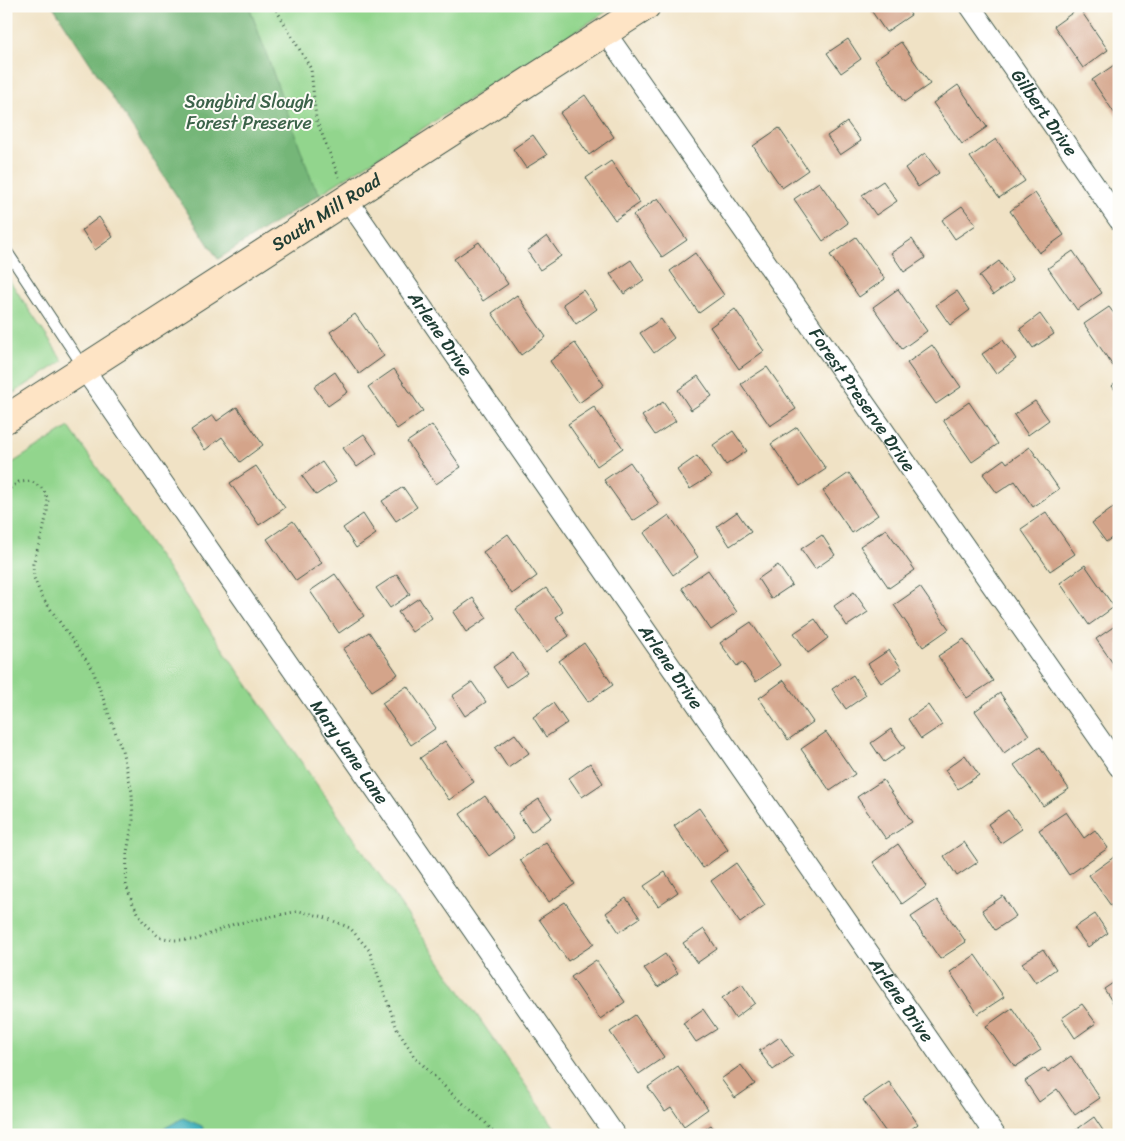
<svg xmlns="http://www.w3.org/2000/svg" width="1125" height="1141" font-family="Sriracha,sans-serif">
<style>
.green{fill:#92d58d;stroke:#588960}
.forest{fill:#75b678;stroke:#4a7a56}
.water{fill:#3eaeb9;stroke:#2e7676}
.building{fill:#d4a48a}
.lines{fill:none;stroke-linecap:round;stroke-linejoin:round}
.lane-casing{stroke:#3e564a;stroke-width:12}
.street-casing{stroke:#3e564a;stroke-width:22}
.secondary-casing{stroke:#3e564a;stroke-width:30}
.path{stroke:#3e564a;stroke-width:3;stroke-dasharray:1 4;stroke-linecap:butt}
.lane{stroke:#fff;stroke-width:10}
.street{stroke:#fff;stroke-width:20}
.secondary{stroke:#fee4c5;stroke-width:28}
.labels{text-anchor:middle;stroke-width:4;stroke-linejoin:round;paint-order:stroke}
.park-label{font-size:18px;fill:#3c634a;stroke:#fdfcf7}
.street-label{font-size:18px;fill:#1f3d34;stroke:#fdfcf7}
</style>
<rect width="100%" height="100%" fill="#fdfcf7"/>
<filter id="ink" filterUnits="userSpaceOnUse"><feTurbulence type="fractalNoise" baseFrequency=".02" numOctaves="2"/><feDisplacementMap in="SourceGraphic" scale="10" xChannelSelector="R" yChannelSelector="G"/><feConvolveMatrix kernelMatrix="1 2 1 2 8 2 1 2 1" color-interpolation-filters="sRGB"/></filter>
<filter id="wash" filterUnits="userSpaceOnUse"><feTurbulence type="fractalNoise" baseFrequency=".0096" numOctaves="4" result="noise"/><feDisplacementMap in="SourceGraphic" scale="20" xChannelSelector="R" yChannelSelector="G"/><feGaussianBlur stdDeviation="1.12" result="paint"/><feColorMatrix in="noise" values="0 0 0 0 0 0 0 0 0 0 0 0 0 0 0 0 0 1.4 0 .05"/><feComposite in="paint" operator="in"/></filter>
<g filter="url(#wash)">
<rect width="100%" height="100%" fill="#f0e2c5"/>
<g class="green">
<polygon points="53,6 615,6 218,259"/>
<polygon points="6,275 63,361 6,398"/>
<polygon points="69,427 560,1135 6,1135 6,467"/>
</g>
<polygon class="forest" points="53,6 249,6 312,181 320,194 218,259"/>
<polygon class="water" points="183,1118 202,1126 206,1135 143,1135 163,1129"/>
<g id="blocks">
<g class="building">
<polygon points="868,6 905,6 911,15 886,32"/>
<polygon points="1079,8 1108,50 1083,68 1054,26"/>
<polygon points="848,39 861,59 841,73 827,53"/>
<polygon points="901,42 930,84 904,102 875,60"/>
<polygon points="1117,63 1119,66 1119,120 1092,80"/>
<polygon points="958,85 987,127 962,144 933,103"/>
<polygon points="585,95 614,137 589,155 560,113"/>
<polygon points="847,122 861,141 840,155 827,136"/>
<polygon points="779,128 808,170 782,188 753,146"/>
<polygon points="533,135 547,155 526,168 513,149"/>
<polygon points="996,139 1025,181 999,198 970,157"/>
<polygon points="925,153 939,173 918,187 905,168"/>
<polygon points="611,161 640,203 615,220 586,178"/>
<polygon points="883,181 897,201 876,215 862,195"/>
<polygon points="819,182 848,223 823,241 794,199"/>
<polygon points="1035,193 1064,235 1039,253 1010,211"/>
<polygon points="658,198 687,240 662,257 633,215"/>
<polygon points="962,206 976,225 955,239 942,220"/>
<polygon points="99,217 113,237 95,250 82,230"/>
<polygon points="547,236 561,256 540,270 527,251"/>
<polygon points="856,237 885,279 859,297 830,255"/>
<polygon points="912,239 925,258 904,272 891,253"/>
<polygon points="479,242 508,284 483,301 454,259"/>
<polygon points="1073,251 1102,293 1077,310 1048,268"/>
<polygon points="695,253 724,295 699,313 670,271"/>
<polygon points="631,260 644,280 624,294 610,274"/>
<polygon points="999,261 1013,281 993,295 979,276"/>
<polygon points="898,289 927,331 902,349 873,307"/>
<polygon points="583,290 597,309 576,324 563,304"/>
<polygon points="957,291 970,310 950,325 936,305"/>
<polygon points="517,295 546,337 521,355 492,313"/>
<polygon points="1109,307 1119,320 1119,362 1113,366 1084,324"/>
<polygon points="735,309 764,351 739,369 710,327"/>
<polygon points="355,314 384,356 359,374 330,332"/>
<polygon points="1040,314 1054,334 1033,348 1020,329"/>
<polygon points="661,319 674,338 654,353 640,333"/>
<polygon points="1003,340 1016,359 996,374 982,354"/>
<polygon points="575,343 604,385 579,403 550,361"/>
<polygon points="932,345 961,387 936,404 907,363"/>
<polygon points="767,367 796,409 770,426 741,384"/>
<polygon points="394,369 423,411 397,429 368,387"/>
<polygon points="335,372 348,392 328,406 314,387"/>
<polygon points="698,376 712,396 691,410 678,390"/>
<polygon points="1119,380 1119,395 1112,386"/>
<polygon points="1035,401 1049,420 1028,435 1014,415"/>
<polygon points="663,402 676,421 655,435 642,416"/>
<polygon points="969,402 998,444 972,462 943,420"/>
<polygon points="237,407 263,445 240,462 222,437 205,450 191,430 213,415 217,421"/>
<polygon points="594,407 623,448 597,466 568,424"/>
<polygon points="432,425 461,467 436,484 407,442"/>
<polygon points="797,427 826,469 800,486 771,444"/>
<polygon points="733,431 747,451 726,465 713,445"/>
<polygon points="364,434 377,453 357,467 343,448"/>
<polygon points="1030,447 1059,489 1033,507 1015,481 997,493 983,474 1004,459 1007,463"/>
<polygon points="697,456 711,476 690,489 677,470"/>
<polygon points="322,462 336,482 316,495 302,476"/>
<polygon points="630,462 659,504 633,521 604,480"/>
<polygon points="256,466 285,508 259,525 230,483"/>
<polygon points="849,473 878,515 852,533 823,491"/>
<polygon points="403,487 417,507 396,521 382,501"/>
<polygon points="1113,508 1119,517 1119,533 1106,542 1092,523"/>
<polygon points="737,512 751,532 730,546 717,526"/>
<polygon points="1046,512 1075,554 1050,571 1021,529"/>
<polygon points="363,514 376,534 356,548 343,528"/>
<polygon points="669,515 698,557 673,575 644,533"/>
<polygon points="293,521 322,563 296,581 267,539"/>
<polygon points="886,529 915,570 889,588 860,546"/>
<polygon points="508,534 537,576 512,594 483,552"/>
<polygon points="822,535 835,555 815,569 801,549"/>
<polygon points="778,565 792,585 771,599 758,579"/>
<polygon points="1085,565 1114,607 1089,625 1060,583"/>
<polygon points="708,570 737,612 711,630 682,588"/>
<polygon points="335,574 364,616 339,633 310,591"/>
<polygon points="397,574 410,594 390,608 376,588"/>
<polygon points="920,587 949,629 923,647 894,605"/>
<polygon points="546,588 563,612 556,617 569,636 546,652 516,609"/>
<polygon points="854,592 868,612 847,626 834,606"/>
<polygon points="419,598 432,618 412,632 398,612"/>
<polygon points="473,598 487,618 466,632 453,612"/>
<polygon points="815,619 828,638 808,653 794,633"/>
<polygon points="751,622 780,665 756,682 742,662 737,666 720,643"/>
<polygon points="1119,623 1119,672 1096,639"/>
<polygon points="369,632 398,674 372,691 343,649"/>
<polygon points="964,639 993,681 967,698 938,656"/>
<polygon points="584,643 613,685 588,702 559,661"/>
<polygon points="889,650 902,669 881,683 868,664"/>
<polygon points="513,653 527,673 507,687 493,667"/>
<polygon points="853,675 866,695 846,709 832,689"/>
<polygon points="784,680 813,722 788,740 759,698"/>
<polygon points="472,682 486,702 465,716 452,696"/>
<polygon points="407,686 436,728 411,745 382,703"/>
<polygon points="1000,693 1029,735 1004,753 975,711"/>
<polygon points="553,703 567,723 546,737 533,717"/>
<polygon points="928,705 942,725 921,739 908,719"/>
<polygon points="891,729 905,748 884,762 871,743"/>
<polygon points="826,732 855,774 830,791 801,749"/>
<polygon points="515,734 529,753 508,768 495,748"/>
<polygon points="445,741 474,782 449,800 420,758"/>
<polygon points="1040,747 1069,789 1043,806 1014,765"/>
<polygon points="965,755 979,775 958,789 945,770"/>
<polygon points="590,763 603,783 582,797 569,778"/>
<polygon points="883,780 912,822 886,839 857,797"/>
<polygon points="485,796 514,838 489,856 460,814"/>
<polygon points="539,799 552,818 531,832 518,813"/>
<polygon points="699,808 728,850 703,868 674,826"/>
<polygon points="1008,810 1022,829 1001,843 988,824"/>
<polygon points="1066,812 1084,838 1095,830 1108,848 1069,875 1039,830"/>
<polygon points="546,842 575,884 549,902 520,860"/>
<polygon points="964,842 978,862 957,876 944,856"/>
<polygon points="898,844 927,886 902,904 873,862"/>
<polygon points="1114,857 1119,864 1119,917 1089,875"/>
<polygon points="736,863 765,905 740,923 711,881"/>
<polygon points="665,872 678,892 658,906 644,886"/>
<polygon points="1003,896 1016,916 995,930 982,910"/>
<polygon points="626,898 640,918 619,932 606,913"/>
<polygon points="937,900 966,942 940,959 911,917"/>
<polygon points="565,902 594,944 568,961 539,919"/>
<polygon points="1095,914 1108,933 1088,947 1074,928"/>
<polygon points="704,929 717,949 697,963 683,943"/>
<polygon points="1043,949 1056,969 1036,983 1022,963"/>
<polygon points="665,954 678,973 658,987 644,968"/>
<polygon points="975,955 1004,997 978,1014 950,972"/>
<polygon points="596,960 625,1002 600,1019 571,977"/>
<polygon points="1119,979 1119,1008 1117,1009 1104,989"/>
<polygon points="742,984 755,1003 735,1018 722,998"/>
<polygon points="1082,1004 1096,1023 1075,1038 1062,1018"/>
<polygon points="1012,1008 1041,1050 1015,1067 986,1026"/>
<polygon points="703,1009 717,1029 696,1042 683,1023"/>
<polygon points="635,1015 664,1057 639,1074 610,1032"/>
<polygon points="780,1037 793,1056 773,1070 759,1051"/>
<polygon points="1071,1056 1100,1098 1075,1115 1057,1089 1039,1102 1025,1081 1045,1068 1048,1072"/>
<polygon points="741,1065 755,1084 735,1098 721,1079"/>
<polygon points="678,1066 708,1109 684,1126 671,1107 665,1111 648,1087"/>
<polygon points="889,1082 918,1124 903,1135 888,1135 863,1100"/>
<polygon points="1094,1117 1106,1135 1069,1135"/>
<polygon points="711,1125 718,1135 697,1135"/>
</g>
</g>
</g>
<g filter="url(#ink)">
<use href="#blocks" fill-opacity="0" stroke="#3e564a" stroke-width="1"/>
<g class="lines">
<g class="lane-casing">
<polyline id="lane" points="6,250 84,368"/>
</g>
<g class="street-casing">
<g id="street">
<path id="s1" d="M 970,6 L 1119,220"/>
<path id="s2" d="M 605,32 L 1119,767"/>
<path id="s3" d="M 347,199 L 995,1135"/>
<path id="s4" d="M 84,369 L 615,1135"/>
</g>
</g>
<g class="secondary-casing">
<g id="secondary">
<path id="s5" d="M 6,419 L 646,6"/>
</g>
</g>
<g class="path">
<polyline points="274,6 311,69 316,119 339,177"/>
<polyline points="6,491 19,482 31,481 43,489 48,499 47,513 43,531 33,564 34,578 42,597 92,668 122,750 132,792 133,820 127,852 126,885 133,904 143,921 159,937 174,940 195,940 234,924 299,911 324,917 350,928 369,950 397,1029 414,1056 451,1093 485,1122 495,1135"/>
</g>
<use href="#lane" class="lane"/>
<use href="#street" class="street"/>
<use href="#secondary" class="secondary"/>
</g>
</g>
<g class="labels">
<g class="park-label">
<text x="249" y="108">Songbird Slough<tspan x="249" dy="21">Forest Preserve</tspan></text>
</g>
<g class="street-label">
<text dy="6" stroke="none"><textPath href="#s1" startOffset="130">Gilbert Drive</textPath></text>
<text dy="6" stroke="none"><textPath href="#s5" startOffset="381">South Mill Road</textPath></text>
<text dy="6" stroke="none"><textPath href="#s3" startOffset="164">Arlene Drive</textPath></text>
<text dy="6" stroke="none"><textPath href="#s2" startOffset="449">Forest Preserve Drive</textPath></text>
<text dy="6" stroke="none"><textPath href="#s3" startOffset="569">Arlene Drive</textPath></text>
<text dy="6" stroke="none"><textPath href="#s4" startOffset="466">Mary Jane Lane</textPath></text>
<text dy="6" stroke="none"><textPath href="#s3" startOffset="974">Arlene Drive</textPath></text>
</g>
</g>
<rect width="1125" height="1141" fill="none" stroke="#fdfcf7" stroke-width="25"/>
</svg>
